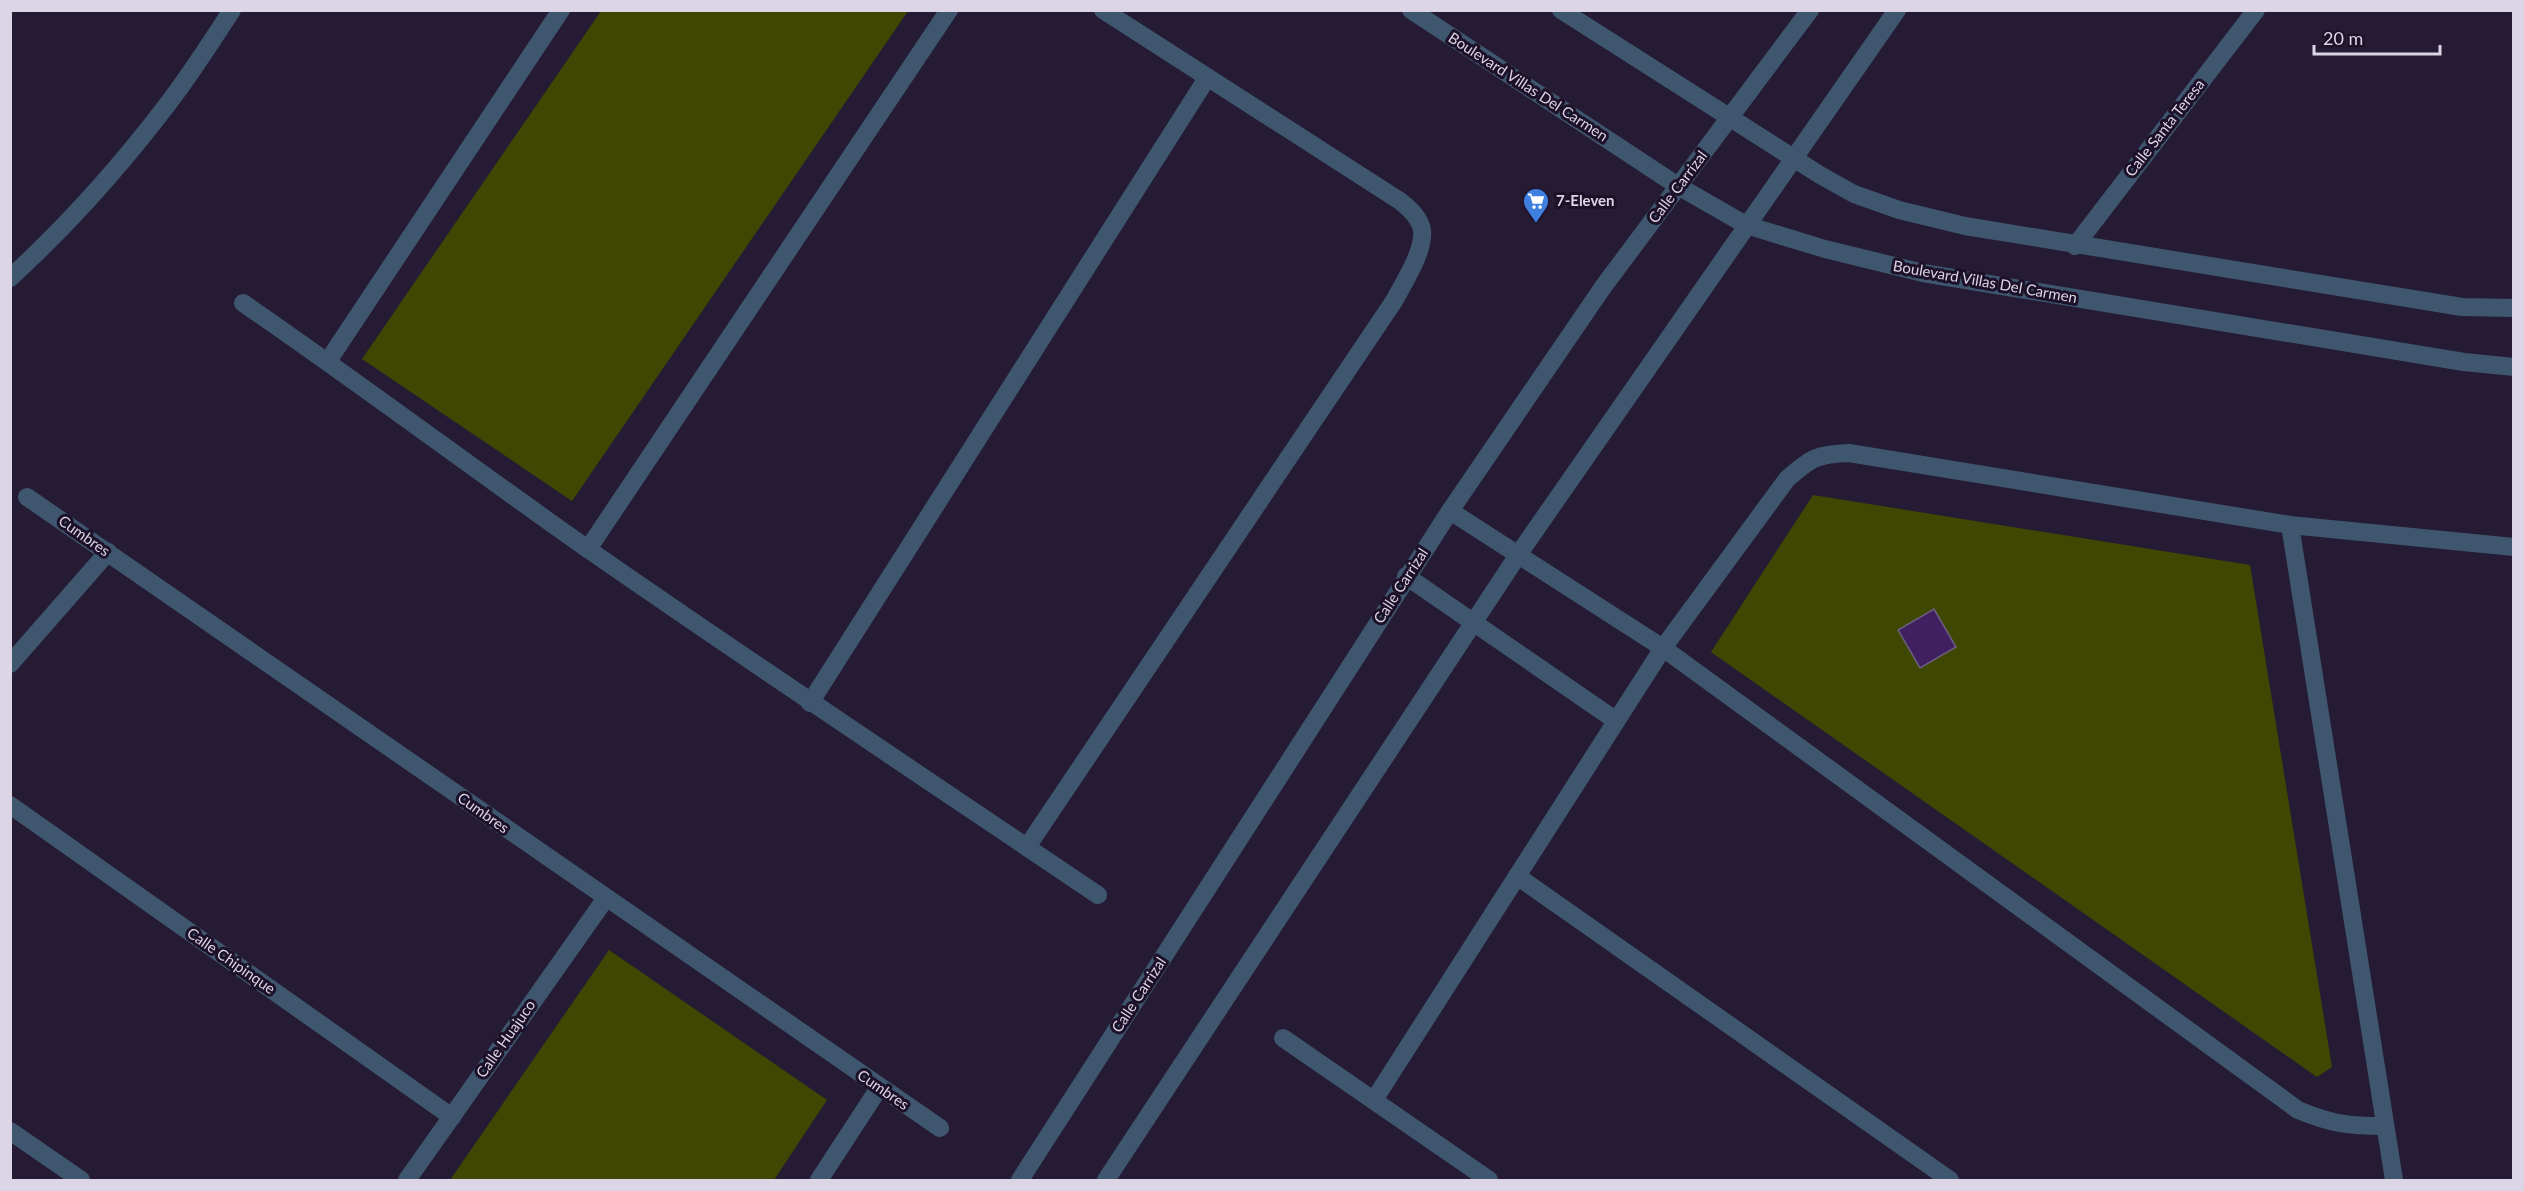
<svg xmlns="http://www.w3.org/2000/svg" width="2524" height="1191" font-family="Lato,sans-serif">
<style>
.green{fill:#3f4802}
.building{fill:#412062;stroke:#6b5e7c;stroke-width:1.5}
.lines{fill:none;stroke-linecap:round;stroke-linejoin:round}
.minor{stroke:#3f566f;stroke-width:18}
.labels{text-anchor:middle;stroke-width:6;stroke-linejoin:round;paint-order:stroke}
.street-label{font-size:15px;fill:#dcd5e6;stroke:#1d112a}
.poi-label{font-size:15px;font-weight:bold;fill:#dcd5e6;stroke:#1d112a;text-anchor:start}
</style>
<rect width="100%" height="100%" fill="#261b34"/>
<g class="green">
<polygon points="601,11 908,11 572,501 362,359"/>
<polygon points="1813,495 2250,565 2332,1067 2317,1077 1711,652"/>
<polygon points="609,950 827,1100 774,1180 450,1180"/>
</g>
<polygon class="building" points="1934,609 1956,647 1920,668 1898,630"/>
<g class="lines">
<g class="minor">
<polyline points="1411,10 1678,186 1746,225 1825,249 1923,273 2464,362 2514,367"/>
<polyline points="1561,10 1820,175 1854,194 1899,210 1965,226 2462,307 2514,308"/>
<polyline points="2075,246 2256,10"/>
<path d="M 10,278 C 68,225 123,163 170,101 C 192,72 212,41 232,10"/>
<path d="M 243,303 C 361,384 475,470 592,552 C 759,668 929,781 1098,895"/>
<polyline points="328,361 561,10"/>
<polyline points="27,497 940,1128"/>
<path d="M 1450,511 L 1663,648 L 2298,1110 C 2332,1124 2348,1126 2385,1126"/>
<polyline points="2290,525 2394,1180"/>
<polyline points="588,549 949,10"/>
<polyline points="1406,576 1615,720"/>
<polyline points="10,664 108,552"/>
<polyline points="810,703 1207,78"/>
<polyline points="10,805 452,1117"/>
<path d="M 1027,847 L 1394,301 C 1403,284 1428,246 1421,226 C 1417,215 1409,208 1400,201 L 1103,10"/>
<polyline points="1517,876 1950,1180"/>
<polyline points="1283,1038 1489,1180"/>
<path d="M 1374,1100 L 1663,648 L 1787,479 C 1811,458 1817,454 1849,453 L 2290,525 L 2514,547"/>
<polyline points="10,1131 81,1180"/>
<polyline points="407,1180 606,898"/>
<polyline points="819,1180 879,1088"/>
<polyline points="1020,1180 1450,511 1603,287 1810,10"/>
<polyline points="1106,1180 1518,555 1897,10"/>
</g>
</g>
<defs>
<g id="supermarket-pin" transform="scale(1.35)"><path d="M0 17L-7.5 6A9.5 9.5 0 1 1 7.5 6Z" fill="#3f7fe0" stroke="#1d112a"/><path d="M-6-5.5h2.5l.6 2H6L4.5 2H-2.5L-4.4-4H-6ZM-1.5 3.2a1.3 1.3 0 1 0 .1 0ZM3 3.2a1.3 1.3 0 1 0 .1 0Z" fill="#fff"/></g>
</defs>
<g fill-rule="evenodd">
<use href="#supermarket-pin" x="1536" y="201"/>
</g>
<g class="labels">
<g class="street-label">
<text transform="translate(1528 87) rotate(33)" y="5">Boulevard Villas Del Carmen</text>
<text transform="translate(2165 128) rotate(-52)" y="5">Calle Santa Teresa</text>
<text transform="translate(1678 187) rotate(-53)" y="5">Calle Carrizal</text>
<text transform="translate(1985 282) rotate(10)" y="5">Boulevard Villas Del Carmen</text>
<text transform="translate(84 536) rotate(35)" y="5">Cumbres</text>
<text transform="translate(1401 586) rotate(-57)" y="5">Calle Carrizal</text>
<text transform="translate(483 813) rotate(35)" y="5">Cumbres</text>
<text transform="translate(231 961) rotate(35)" y="5">Calle Chipinque</text>
<text transform="translate(1139 995) rotate(-57)" y="5">Calle Carrizal</text>
<text transform="translate(506 1039) rotate(-55)" y="5">Calle Huajuco</text>
<text transform="translate(883 1090) rotate(34)" y="5">Cumbres</text>
</g>
<g class="poi-label">
<text x="1556" y="206">7-Eleven</text>
</g>
</g>
<rect width="2524" height="1191" fill="none" stroke="#dcd5e6" stroke-width="24"/>
<path d="M2314 45v9h126v-9" fill="none" stroke="#dcd5e6" stroke-width="3"/>
<text x="2323" y="45" font-size="18" fill="#dcd5e6" stroke="#1d112a" stroke-width="4.5" paint-order="stroke">20 m</text>
</svg>
